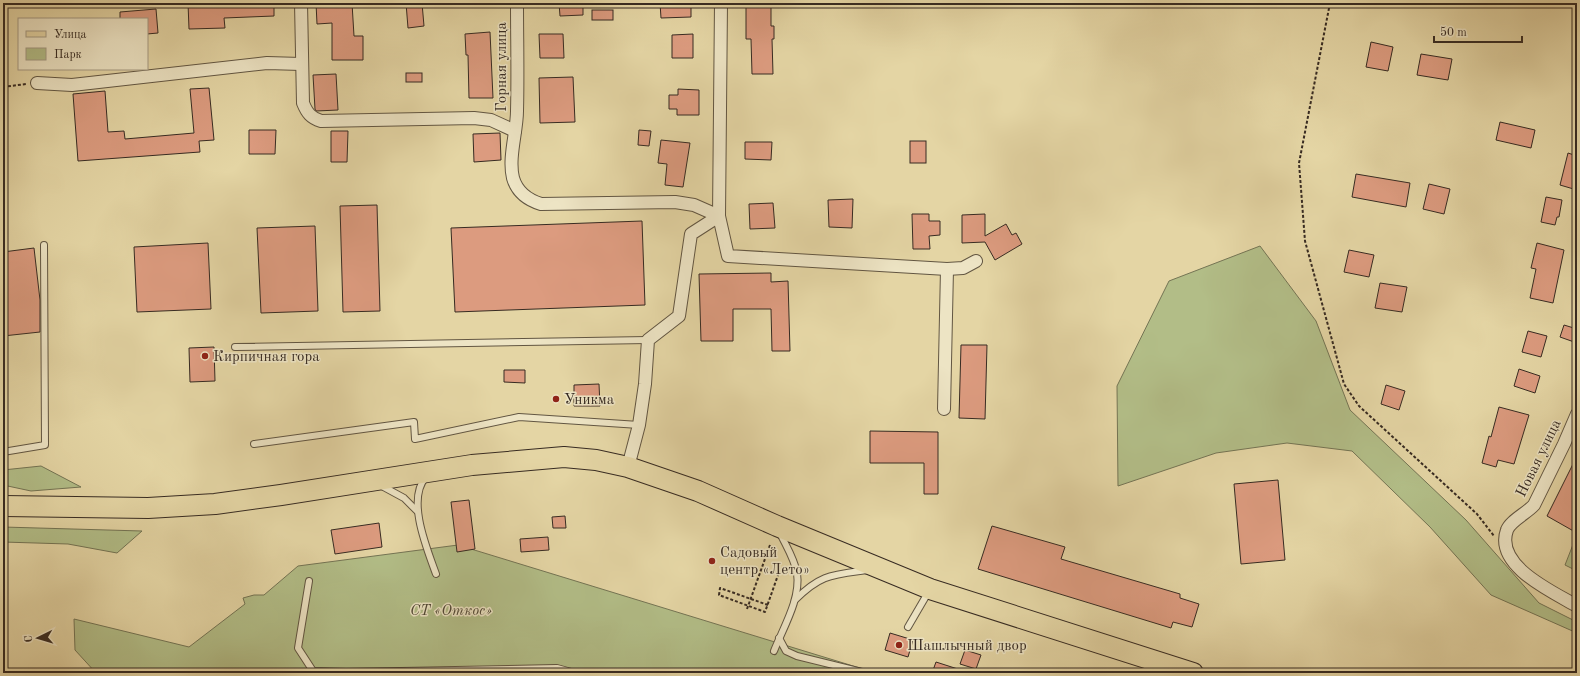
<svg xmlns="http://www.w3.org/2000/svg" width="1580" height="676" font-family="'Old Standard TT',serif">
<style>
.green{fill:#b2bd87;stroke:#747454}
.building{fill:#dc9b7f;stroke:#372b22}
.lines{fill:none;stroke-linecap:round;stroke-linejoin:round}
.service-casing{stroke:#625642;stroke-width:8}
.minor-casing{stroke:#625642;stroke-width:14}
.primary-casing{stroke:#372b22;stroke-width:22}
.path{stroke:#372b22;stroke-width:2;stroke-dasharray:3 2;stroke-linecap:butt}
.service{stroke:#ede4c4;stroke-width:6}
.minor{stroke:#ede4c4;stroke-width:12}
.primary{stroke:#e4d5a4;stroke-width:20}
.poi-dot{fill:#8f2418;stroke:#ede4c4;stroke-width:1.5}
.labels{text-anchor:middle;stroke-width:3;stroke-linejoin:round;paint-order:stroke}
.street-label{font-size:15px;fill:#372b22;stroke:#ede4c4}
.poi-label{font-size:15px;fill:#372b22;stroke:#ede4c4;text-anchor:start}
.park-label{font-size:15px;font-style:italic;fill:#504836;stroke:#ede4c4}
</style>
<rect width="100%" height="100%" fill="#e4d5a4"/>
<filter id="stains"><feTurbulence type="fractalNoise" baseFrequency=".005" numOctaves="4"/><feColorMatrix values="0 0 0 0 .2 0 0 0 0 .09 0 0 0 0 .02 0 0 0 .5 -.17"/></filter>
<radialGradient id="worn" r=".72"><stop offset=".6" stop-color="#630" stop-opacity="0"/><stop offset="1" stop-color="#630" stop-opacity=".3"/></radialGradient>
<g class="green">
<polygon points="1260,246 1316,321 1350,410 1466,520 1539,603 1577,622 1577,633 1491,595 1430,527 1352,451 1287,443 1216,453 1118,486 1117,386 1169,281"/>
<polygon points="41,466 81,487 31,491 3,485 3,470"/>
<polygon points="3,527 142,531 117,553 68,544 3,542"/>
<polygon points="1574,542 1577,545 1577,571 1565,565"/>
<polygon points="458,545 876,673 96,673 75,650 74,619 189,647 245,604 243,598 254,595 264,595 298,566"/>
</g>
<g class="building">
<polygon points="188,3 274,3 274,16 224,18 225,28 189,29"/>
<polygon points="316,3 352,3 354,36 363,36 363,60 332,60 332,23 317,24"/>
<polygon points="406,3 422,3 424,26 408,28"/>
<polygon points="559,3 583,3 583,15 560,16"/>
<polygon points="660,3 691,3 691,17 661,18"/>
<polygon points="746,3 771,3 771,26 774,26 774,39 772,39 773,74 752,74 751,39 746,39"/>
<polygon points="156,9 158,33 147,34 147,19 120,19 120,12"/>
<rect x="592" y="10" width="21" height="10"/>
<polygon points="490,32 493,98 469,98 468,55 466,55 465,34"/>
<polygon points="539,34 563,34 564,58 540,58"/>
<polygon points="693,34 693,58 672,58 672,35"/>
<polygon points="1371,42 1393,47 1388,71 1366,67"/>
<polygon points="1421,54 1452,59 1448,80 1417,75"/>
<rect x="406" y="73" width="16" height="9"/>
<polygon points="336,74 338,110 316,111 315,109 313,75"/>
<polygon points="573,77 575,122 540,123 539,78"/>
<polygon points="209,88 214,140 199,141 200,152 78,161 73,94 105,91 108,132 124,131 125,139 194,133 190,89"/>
<polygon points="678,89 699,90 699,115 677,115 677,109 669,109 669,95 678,95"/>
<polygon points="1500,122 1535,130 1531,148 1496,140"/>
<polygon points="249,130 276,130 275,154 249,154"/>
<polygon points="639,130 651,131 649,146 638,145"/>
<polygon points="331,131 348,131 347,162 331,162"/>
<polygon points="500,133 501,160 474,162 473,134"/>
<polygon points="661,140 690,143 683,187 665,185 667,164 658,163"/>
<rect x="910" y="141" width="16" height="22"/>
<polygon points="745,142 772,142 771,160 745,159"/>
<polygon points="1568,153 1577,156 1577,190 1560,185"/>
<polygon points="1356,174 1410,183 1406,207 1352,197"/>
<polygon points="1429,184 1450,189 1444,214 1423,209"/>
<polygon points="1546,197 1562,200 1559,217 1557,217 1555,225 1541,222"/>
<polygon points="853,199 852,228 829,227 828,200"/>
<polygon points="773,203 775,228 750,229 749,204"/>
<polygon points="377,205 380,311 343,312 340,206"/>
<polygon points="912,214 929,214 929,221 940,221 940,235 929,236 930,249 913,249"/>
<polygon points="985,214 985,236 1006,224 1012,235 1016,233 1022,244 995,260 985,242 962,243 962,215"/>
<polygon points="642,221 645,305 455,312 451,228"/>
<polygon points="315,226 318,311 261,313 257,228"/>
<polygon points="208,243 211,309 137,312 134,247"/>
<polygon points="1537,243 1564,250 1553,303 1530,298 1536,269 1531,268"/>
<polygon points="34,248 40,300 40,332 3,336 3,252"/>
<polygon points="1349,250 1374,255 1369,277 1344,272"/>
<polygon points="771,273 771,282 788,281 790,351 772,351 771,309 733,309 733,341 701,341 699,274"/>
<polygon points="1380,283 1407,287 1402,312 1375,308"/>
<polygon points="1564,325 1577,329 1577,343 1560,337"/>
<polygon points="1528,331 1547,336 1541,357 1522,352"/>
<polygon points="961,345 987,345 985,419 959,418"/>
<polygon points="214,347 215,381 190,382 189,348"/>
<polygon points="1519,369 1540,376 1535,393 1514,386"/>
<polygon points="504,370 525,370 525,383 504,382"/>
<polygon points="599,384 600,406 574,406 574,385"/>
<polygon points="1386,385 1405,391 1399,410 1381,404"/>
<polygon points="1499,407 1529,415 1514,464 1498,460 1496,467 1482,463 1489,436 1491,437"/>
<polygon points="870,431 938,432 938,494 924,494 924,463 870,463"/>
<polygon points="1577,456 1577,533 1547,516"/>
<polygon points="1278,480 1285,560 1241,564 1234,484"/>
<polygon points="469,500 475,549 457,552 451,502"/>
<polygon points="565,516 566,528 553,528 552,517"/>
<polygon points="379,523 382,547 335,554 331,530"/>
<polygon points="992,526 1065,547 1061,559 1180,594 1180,598 1199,604 1192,627 1173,622 1171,628 978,569"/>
<polygon points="548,537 549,550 521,552 520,539"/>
<polygon points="890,633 913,640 908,657 885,650"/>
<polygon points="965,650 981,655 976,669 960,664"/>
<polygon points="936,662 964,671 963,673 932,673"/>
</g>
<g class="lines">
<g class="service-casing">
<g id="service">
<polyline points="235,347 648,340"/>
<polyline points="254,444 414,422 415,439 519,417 639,425"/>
<polyline points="3,452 45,445 44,245"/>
<path d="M 426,477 C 406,499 427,549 436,574"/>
<polyline points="380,485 404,498 417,511"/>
<polyline points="309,581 298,648 313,671 346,672 557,668 575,673"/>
<path d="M 795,600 C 821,574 832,575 868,570"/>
<polyline points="908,627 929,591"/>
<polyline points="779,638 786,651 797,656 866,673"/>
<path d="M 774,651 C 783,628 801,599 797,573 C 794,558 786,546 780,533"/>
</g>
</g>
<g class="minor-casing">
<g id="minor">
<path d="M 301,3 L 303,103 C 307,113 311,118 321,121 L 474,118 L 491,120 L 515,131"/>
<path d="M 517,3 C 517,39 518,75 517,111 C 517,131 508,158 513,178 C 517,192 528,200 541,204 L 675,202 L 694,205 L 719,216"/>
<polyline points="721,3 719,216 728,256 947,269 963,268 976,261"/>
<polyline points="37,83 72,85 267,63 301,64"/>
<polyline points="944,409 947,269"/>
<path d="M 1577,414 L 1564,444 L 1534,505 C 1527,513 1510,521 1507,530 C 1494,566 1553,592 1577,606"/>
<polyline points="628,467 639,425 645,384 648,340 679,316 691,234 719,216"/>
</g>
</g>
<g class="primary-casing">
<polyline id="primary" points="3,506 148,508 215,504 281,495 472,465 564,457 596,460 628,467 698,491 777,526 930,589 1193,673"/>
</g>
<g class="path">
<polyline points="1330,3 1299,163 1305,241 1344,384 1359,406 1477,514 1494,536"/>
<polyline points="3,87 26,84"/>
<polyline points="768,605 720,588 719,595 765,612 778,575"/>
<polyline points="747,609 770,545"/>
</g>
<use href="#service" class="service"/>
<use href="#minor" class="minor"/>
<use href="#primary" class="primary"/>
</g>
<g class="poi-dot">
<circle cx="205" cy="356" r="4"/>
<circle cx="556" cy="399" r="4"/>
<circle cx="712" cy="561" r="4"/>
<circle cx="899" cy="645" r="4"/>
</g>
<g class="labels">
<g class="street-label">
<text transform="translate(501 67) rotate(-90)" y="5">Горная улица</text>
<text transform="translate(1538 458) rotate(-64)" y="5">Новая улица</text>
</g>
<g class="poi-label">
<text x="213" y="361">Кирпичная гора</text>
<text x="564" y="404">Уникма</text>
<text x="720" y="557">Садовый<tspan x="720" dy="17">центр «Лето»</tspan></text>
<text x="907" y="650">Шашлычный двор</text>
</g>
<g class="park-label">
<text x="451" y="615">СТ «Откос»</text>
</g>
</g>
<rect width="1580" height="676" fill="none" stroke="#e4d5a4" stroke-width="16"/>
<rect x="4" y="4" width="1572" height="668" fill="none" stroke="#372b22" stroke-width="2"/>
<rect x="8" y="8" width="1564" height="660" fill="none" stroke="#372b22"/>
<rect x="18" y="18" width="130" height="52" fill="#ede4c4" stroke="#a49a83"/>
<rect x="26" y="31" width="20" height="6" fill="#e4d5a4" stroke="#a49a83"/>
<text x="54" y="38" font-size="12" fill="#372b22">Улица</text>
<rect x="26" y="48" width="20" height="12" fill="#b2bd87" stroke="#a49a83"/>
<text x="54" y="58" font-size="12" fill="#372b22">Парк</text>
<g transform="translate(38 638) rotate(265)" stroke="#ede4c4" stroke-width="3" paint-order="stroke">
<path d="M0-3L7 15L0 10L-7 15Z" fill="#372b22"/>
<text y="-6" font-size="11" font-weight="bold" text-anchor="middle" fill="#372b22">С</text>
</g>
<path d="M1434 36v6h88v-6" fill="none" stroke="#372b22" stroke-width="2"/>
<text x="1440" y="36" font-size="12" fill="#372b22" stroke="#ede4c4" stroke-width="3" paint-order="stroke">50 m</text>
<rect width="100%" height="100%" filter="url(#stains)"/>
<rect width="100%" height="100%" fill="url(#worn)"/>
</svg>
